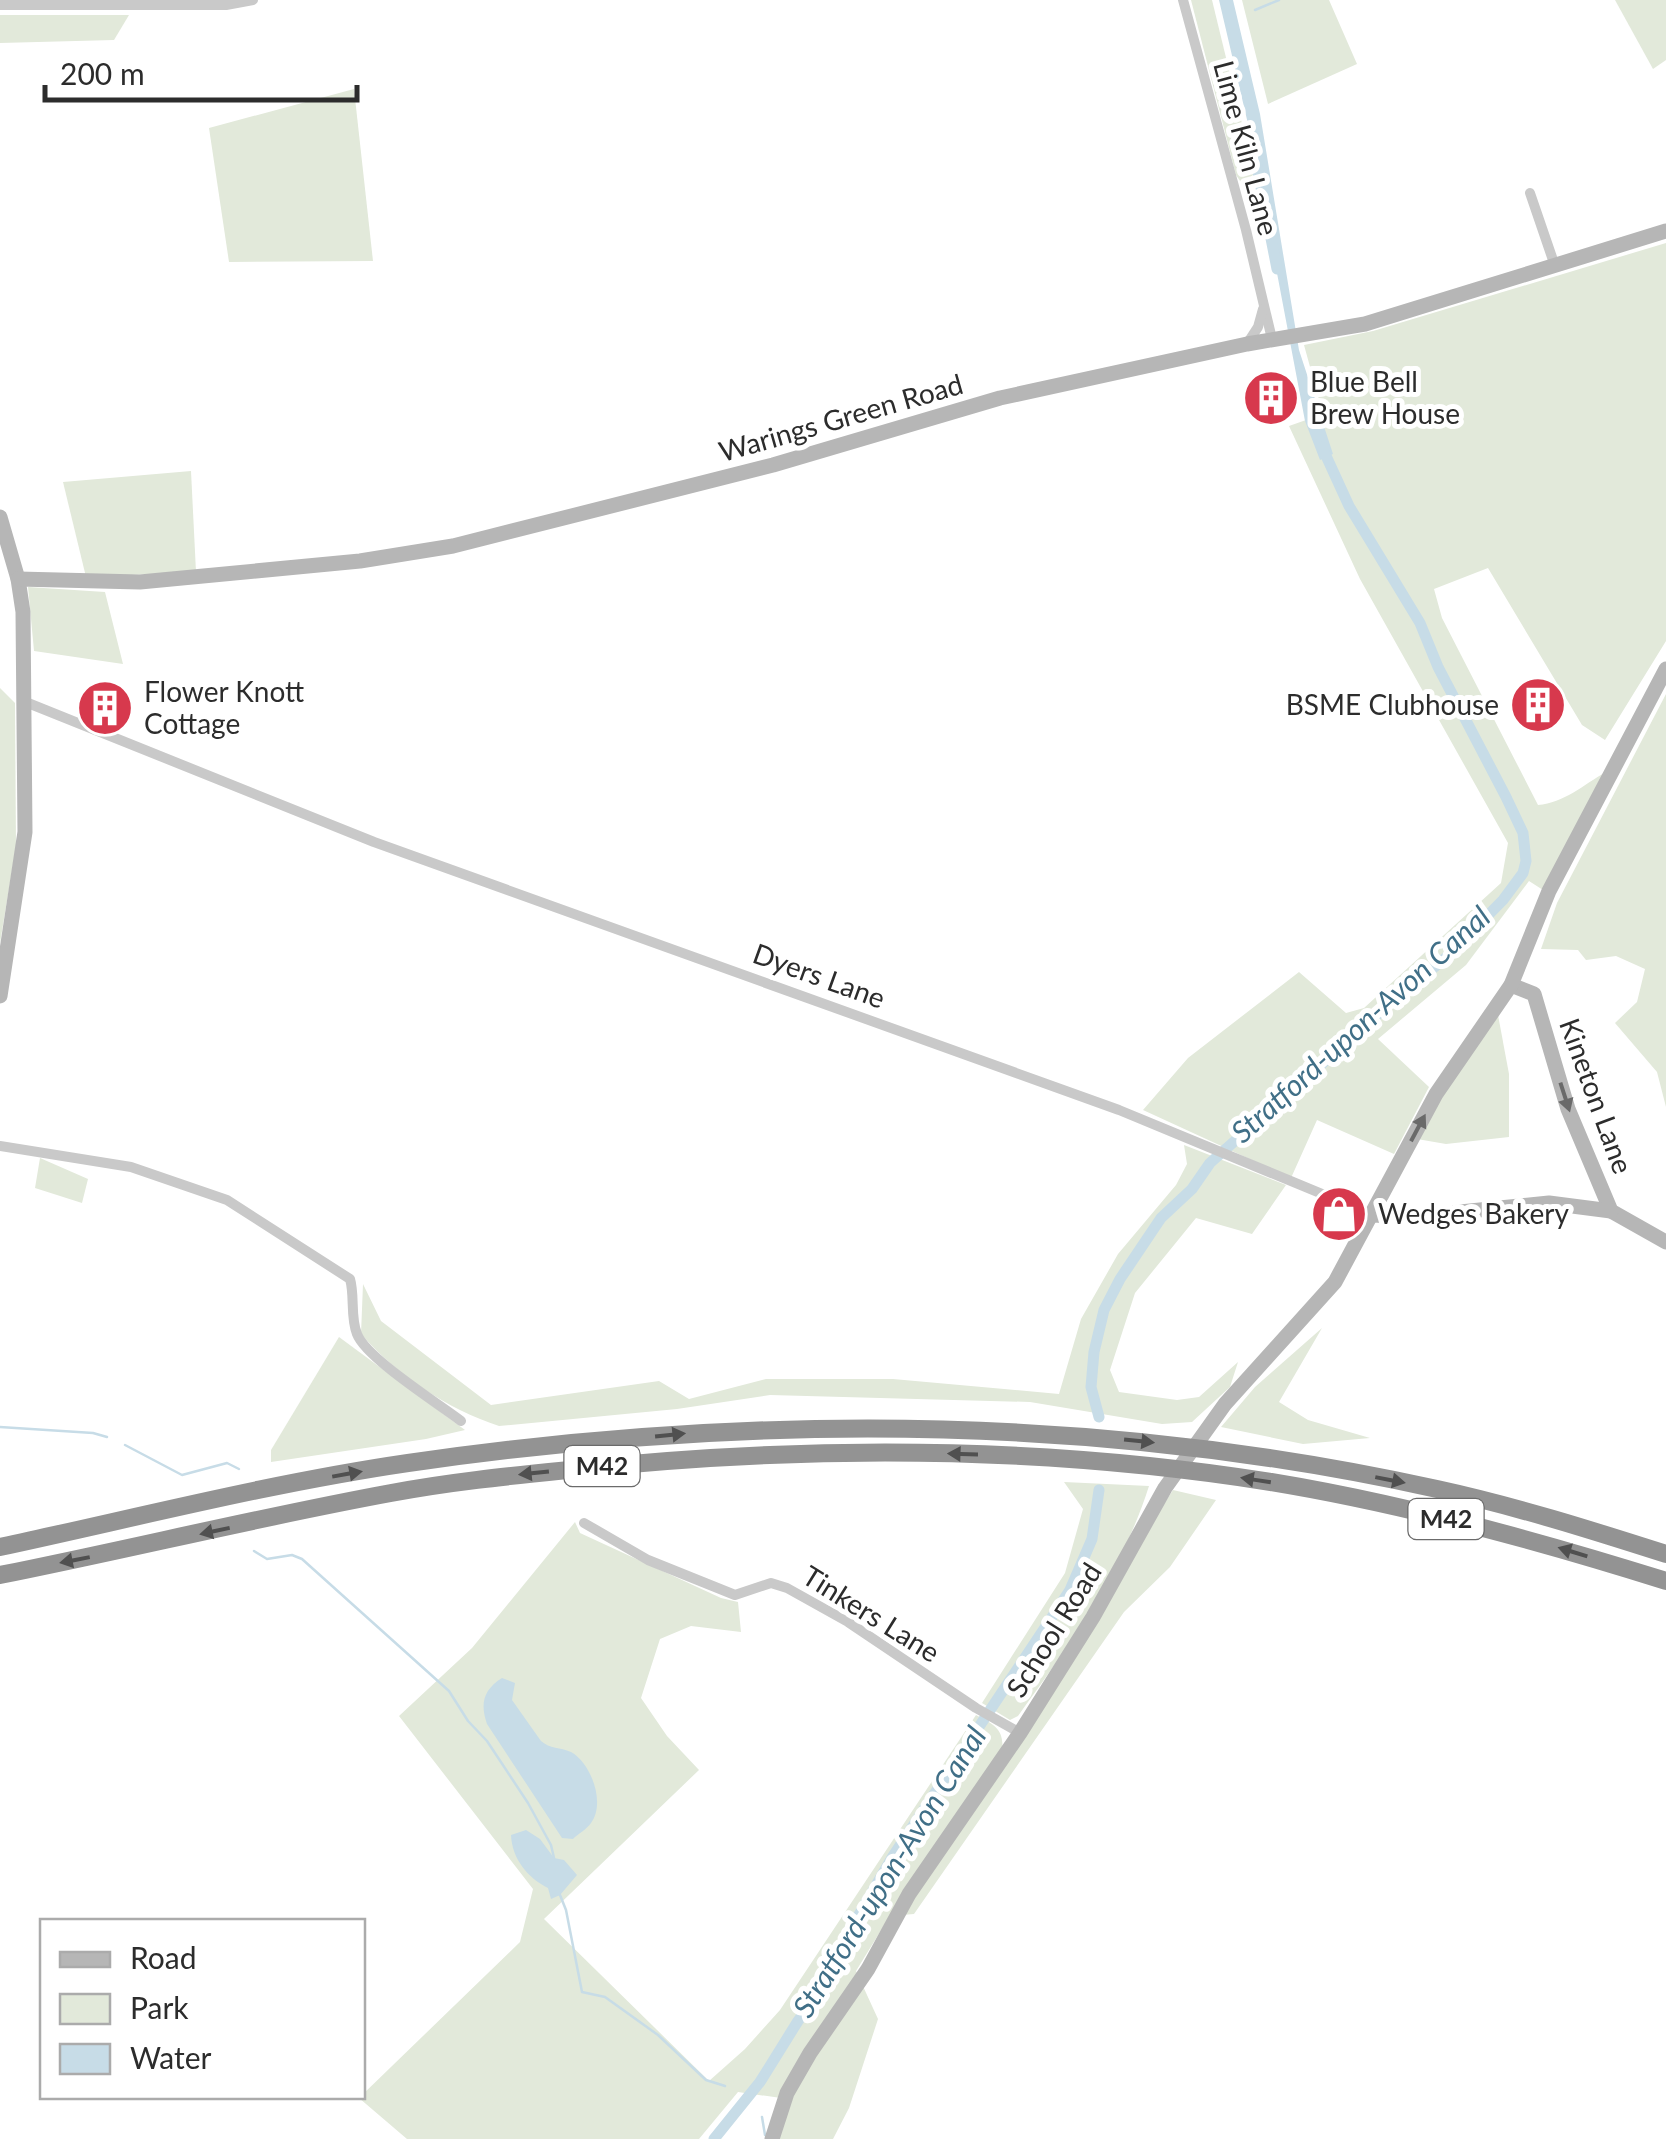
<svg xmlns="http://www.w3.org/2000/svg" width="1666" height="2139" font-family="Lato,sans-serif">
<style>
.green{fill:#e2e9da}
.water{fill:#c7dce7}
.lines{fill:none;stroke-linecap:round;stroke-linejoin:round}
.stream{stroke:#c7dce7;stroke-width:2.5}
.canal{stroke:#c7dce7;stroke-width:11}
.street{stroke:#c9c9c9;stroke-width:10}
.secondary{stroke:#b6b6b6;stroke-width:15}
.highway{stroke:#939393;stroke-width:18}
.oneway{fill:#6a6a6a}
.oneway2{fill:#505050}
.labels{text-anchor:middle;stroke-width:10;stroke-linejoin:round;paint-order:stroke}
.shield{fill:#fff;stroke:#6b6b6b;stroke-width:2.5}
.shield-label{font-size:25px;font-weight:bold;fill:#2c2c2c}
.street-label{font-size:28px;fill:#2c2c2c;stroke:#fff}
.poi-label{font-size:28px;fill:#2c2c2c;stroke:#fff;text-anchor:start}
.water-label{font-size:30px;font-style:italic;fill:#406f87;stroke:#fff}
</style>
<rect width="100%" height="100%" fill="#fff"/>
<g class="green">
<polygon points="1191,0 1212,0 1254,173 1245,188 1236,175"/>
<polygon points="1242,0 1329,0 1357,64 1268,104"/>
<polygon points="1615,0 1666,0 1666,60 1653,69"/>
<polygon points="0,15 129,15 114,40 0,43"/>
<polygon points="354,89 373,261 229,262 209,128"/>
<path d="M 1666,243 L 1666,641 L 1605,740 L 1582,725 L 1488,568 L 1434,589 L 1442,618 L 1538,805 C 1564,803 1583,785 1606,772 L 1543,890 L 1529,881 L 1466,965 L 1378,1039 L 1429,1087 L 1394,1154 L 1317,1120 L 1291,1178 L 1143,1110 L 1188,1058 L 1299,972 L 1346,1013 L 1364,1008 L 1501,883 L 1508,843 L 1360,579 L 1289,426 L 1323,414 L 1304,345 L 1373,331 Z"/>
<polygon points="191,471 196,572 86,577 63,482"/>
<polygon points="28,587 105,592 123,664 34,651"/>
<polygon points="0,688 15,703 16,846 0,943"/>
<polygon points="1666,694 1666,1107 1657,1072 1615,1023 1637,1002 1645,969 1616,956 1586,960 1578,950 1541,949 1557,903"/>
<polygon points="1498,1015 1509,1074 1509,1137 1446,1144 1417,1139 1441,1098"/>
<path d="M 1184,1145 L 1286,1185 L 1252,1234 L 1196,1218 L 1135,1293 L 1110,1370 L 1119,1392 L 1177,1400 L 1199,1397 L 1238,1362 L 1230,1387 L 1192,1422 L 1162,1424 L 1030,1402 L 770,1395 L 677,1409 L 499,1426 C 447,1409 397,1375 361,1334 L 363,1284 L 381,1321 L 491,1405 L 659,1381 L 689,1399 L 766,1379 L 893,1379 L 1059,1394 L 1081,1319 L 1118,1254 L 1176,1185 L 1187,1164 Z"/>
<polygon points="40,1158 88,1179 82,1203 35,1188"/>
<polygon points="1322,1328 1279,1402 1308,1420 1370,1438 1303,1444 1221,1427 1255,1387"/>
<polygon points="339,1337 465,1430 426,1439 271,1462 271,1450"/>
<path d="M 1064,1482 L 1149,1486 C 1123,1569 1069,1646 1018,1716 L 1010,1720 L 982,1703 L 1065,1573 L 1083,1509 Z"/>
<polygon points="1173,1490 1216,1500 1170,1567 1124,1612 914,1914 902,1915"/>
<path d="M 575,1522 L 580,1533 L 721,1598 L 738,1602 L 741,1632 L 691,1626 L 660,1639 L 641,1698 L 667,1736 L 699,1770 L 544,1919 L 709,2081 L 745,2049 L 780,2010 L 976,1715 C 993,1724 1005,1729 1002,1751 L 910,1883 L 856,1971 L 878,2019 L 849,2108 L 833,2139 L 776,2139 L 788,2099 L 738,2092 L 699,2139 L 407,2139 L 359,2098 L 520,1942 L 533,1889 L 399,1716 L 472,1648 Z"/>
</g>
<g class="water">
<polygon points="1219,0 1233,0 1260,114 1299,350 1333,454 1320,460 1305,421 1252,141"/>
<path d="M 502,1678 L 515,1683 L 512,1700 L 541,1741 C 550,1749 560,1747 571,1752 C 591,1763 606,1803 591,1823 C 587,1829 578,1834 573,1839 L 562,1838 L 487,1724 C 480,1704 483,1690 502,1678 Z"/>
<path d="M 526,1830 L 540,1839 L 554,1858 L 564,1860 L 577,1875 L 560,1895 L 551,1899 L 548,1888 C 528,1878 512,1859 511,1835 Z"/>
</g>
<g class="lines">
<g class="stream">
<polyline points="1255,10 1279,0"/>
<polyline points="0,1427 93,1433 107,1437"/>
<polyline points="125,1445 182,1475 227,1463 239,1469"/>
<polyline points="254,1551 267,1559 292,1555 302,1559 449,1691 468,1721 487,1741 528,1803 551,1845 554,1858"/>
<polyline points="560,1895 566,1910 582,1992 605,1997 658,2035 706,2080 725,2086"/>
<polyline points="762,2117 765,2135"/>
</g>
<g class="canal">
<polyline points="1249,126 1277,269"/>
<polyline points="1099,1417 1091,1387 1094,1352 1104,1310 1120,1279 1161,1218 1192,1189 1210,1163 1396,998 1448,956 1503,900 1523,873 1526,861 1523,833 1506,797 1438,667 1420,623 1349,506 1322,447"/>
<polyline points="714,2139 760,2082 798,2021 829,1980 856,1920 893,1856 1070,1590 1092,1539 1099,1490"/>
</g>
<g class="street">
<polyline points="1183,0 1246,230 1272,339"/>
<polyline points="0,5 226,5 253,0"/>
<polyline points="1530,193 1555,266"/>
<polyline points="1247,344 1258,327 1263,309"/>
<polyline points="23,701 374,842 1119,1110 1373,1215"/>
<path d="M 0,1146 L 131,1167 L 227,1200 L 350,1279 C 355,1296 350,1317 357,1334 C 366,1358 439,1404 461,1421"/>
<polyline points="584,1523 648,1560 735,1595 771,1583 787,1588 848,1622 976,1708 1020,1733"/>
</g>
<g class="secondary">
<polyline points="0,517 18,579 23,612 25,832 0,996"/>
<polyline points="18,579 140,582 360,561 453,546 773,465 1000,398 1247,344 1365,324 1666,231"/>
<polyline points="1511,985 1534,994 1568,1109 1611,1211 1666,1242"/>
<polyline points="1373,1215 1411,1217 1549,1203 1611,1211"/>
<polyline points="772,2139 787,2093 810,2053 868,1969 909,1894 1020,1733 1093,1617 1165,1488 1225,1404 1335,1282 1436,1094 1511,985 1549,891 1666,669"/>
</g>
<g class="highway">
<path d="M 0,1547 C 135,1518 271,1483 408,1463 C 751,1413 1098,1414 1437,1489 C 1515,1506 1591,1530 1666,1554"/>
<path d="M 0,1575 C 130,1549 260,1517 391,1493 C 449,1482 509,1476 568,1470 C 801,1445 1038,1445 1271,1482 C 1405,1504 1536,1540 1666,1581"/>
</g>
</g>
<defs><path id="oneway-solid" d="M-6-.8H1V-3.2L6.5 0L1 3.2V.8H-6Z" transform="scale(2.5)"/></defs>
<g class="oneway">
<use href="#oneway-solid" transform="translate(1565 1097) rotate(72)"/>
<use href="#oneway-solid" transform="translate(1418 1128) rotate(-62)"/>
</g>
<g class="oneway2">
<use href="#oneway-solid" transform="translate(670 1435) rotate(-6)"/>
<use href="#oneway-solid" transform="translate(1139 1441) rotate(6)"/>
<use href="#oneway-solid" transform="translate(963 1454) rotate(-178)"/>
<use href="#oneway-solid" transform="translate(534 1473) rotate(174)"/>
<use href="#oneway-solid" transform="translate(347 1474) rotate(-10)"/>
<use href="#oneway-solid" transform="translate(1256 1480) rotate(-171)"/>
<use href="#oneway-solid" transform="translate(1390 1480) rotate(11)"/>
<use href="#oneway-solid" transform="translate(215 1531) rotate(168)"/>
<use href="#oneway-solid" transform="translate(1573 1552) rotate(-163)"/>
<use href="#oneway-solid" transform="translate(75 1560) rotate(169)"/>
</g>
<defs>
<g id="building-disc" transform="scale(2.875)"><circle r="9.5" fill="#d7394d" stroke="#fff"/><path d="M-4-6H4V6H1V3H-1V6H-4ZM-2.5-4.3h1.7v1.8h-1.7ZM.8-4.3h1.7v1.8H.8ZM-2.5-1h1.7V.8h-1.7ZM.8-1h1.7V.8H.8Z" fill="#fff"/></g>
<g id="shop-disc" transform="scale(2.875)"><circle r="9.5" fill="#d7394d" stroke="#fff"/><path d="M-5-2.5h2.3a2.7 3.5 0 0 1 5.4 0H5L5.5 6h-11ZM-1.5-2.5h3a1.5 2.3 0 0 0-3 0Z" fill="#fff"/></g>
</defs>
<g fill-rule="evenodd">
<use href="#building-disc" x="1271" y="398"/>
<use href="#building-disc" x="1538" y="705"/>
<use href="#building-disc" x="105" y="708"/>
<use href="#shop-disc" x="1339" y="1214"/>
</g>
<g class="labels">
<g class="shield">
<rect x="564.5" y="1446" width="75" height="40" rx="8"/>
<rect x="1408.5" y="1499" width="75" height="40" rx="8"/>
</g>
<g class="shield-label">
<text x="602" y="1475">M42</text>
<text x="1446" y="1528">M42</text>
</g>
<g class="street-label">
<text transform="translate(1246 148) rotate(75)" y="10">Lime Kiln Lane</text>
<text transform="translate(841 418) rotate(-16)" y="10">Warings Green Road</text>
<text transform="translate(819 976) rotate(20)" y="10">Dyers Lane</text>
<text transform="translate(1596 1096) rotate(70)" y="10">Kineton Lane</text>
<text transform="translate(871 1614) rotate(32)" y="10">Tinkers Lane</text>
<text transform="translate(1054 1630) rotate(-58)" y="10">School Road</text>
</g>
<g class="poi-label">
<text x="1310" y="392">Blue Bell<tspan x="1310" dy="32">Brew House</tspan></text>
<text x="144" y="702">Flower Knott<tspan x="144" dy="32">Cottage</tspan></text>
<text x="1499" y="715" text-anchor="end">BSME Clubhouse</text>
<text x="1378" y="1224">Wedges Bakery</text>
</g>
<g class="water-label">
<text transform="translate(1361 1025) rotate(-42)" y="10">Stratford-upon-Avon Canal</text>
<text transform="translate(890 1872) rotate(-58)" y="10">Stratford-upon-Avon Canal</text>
</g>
</g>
<rect x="40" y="1919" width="325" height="180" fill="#ffffff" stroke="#ababab" stroke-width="2.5"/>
<rect x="60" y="1952" width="50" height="15" fill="#b6b6b6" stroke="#ababab" stroke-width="2.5"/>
<text x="130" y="1969" font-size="30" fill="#2c2c2c">Road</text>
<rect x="60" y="1994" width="50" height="30" fill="#e2e9da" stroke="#ababab" stroke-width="2.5"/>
<text x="130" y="2019" font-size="30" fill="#2c2c2c">Park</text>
<rect x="60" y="2044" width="50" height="30" fill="#c7dce7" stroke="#ababab" stroke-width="2.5"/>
<text x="130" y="2069" font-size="30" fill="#2c2c2c">Water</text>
<path d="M45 85v15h312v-15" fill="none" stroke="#2c2c2c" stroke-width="5"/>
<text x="60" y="85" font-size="30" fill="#2c2c2c" stroke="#ffffff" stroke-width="8" paint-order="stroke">200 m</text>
</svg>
